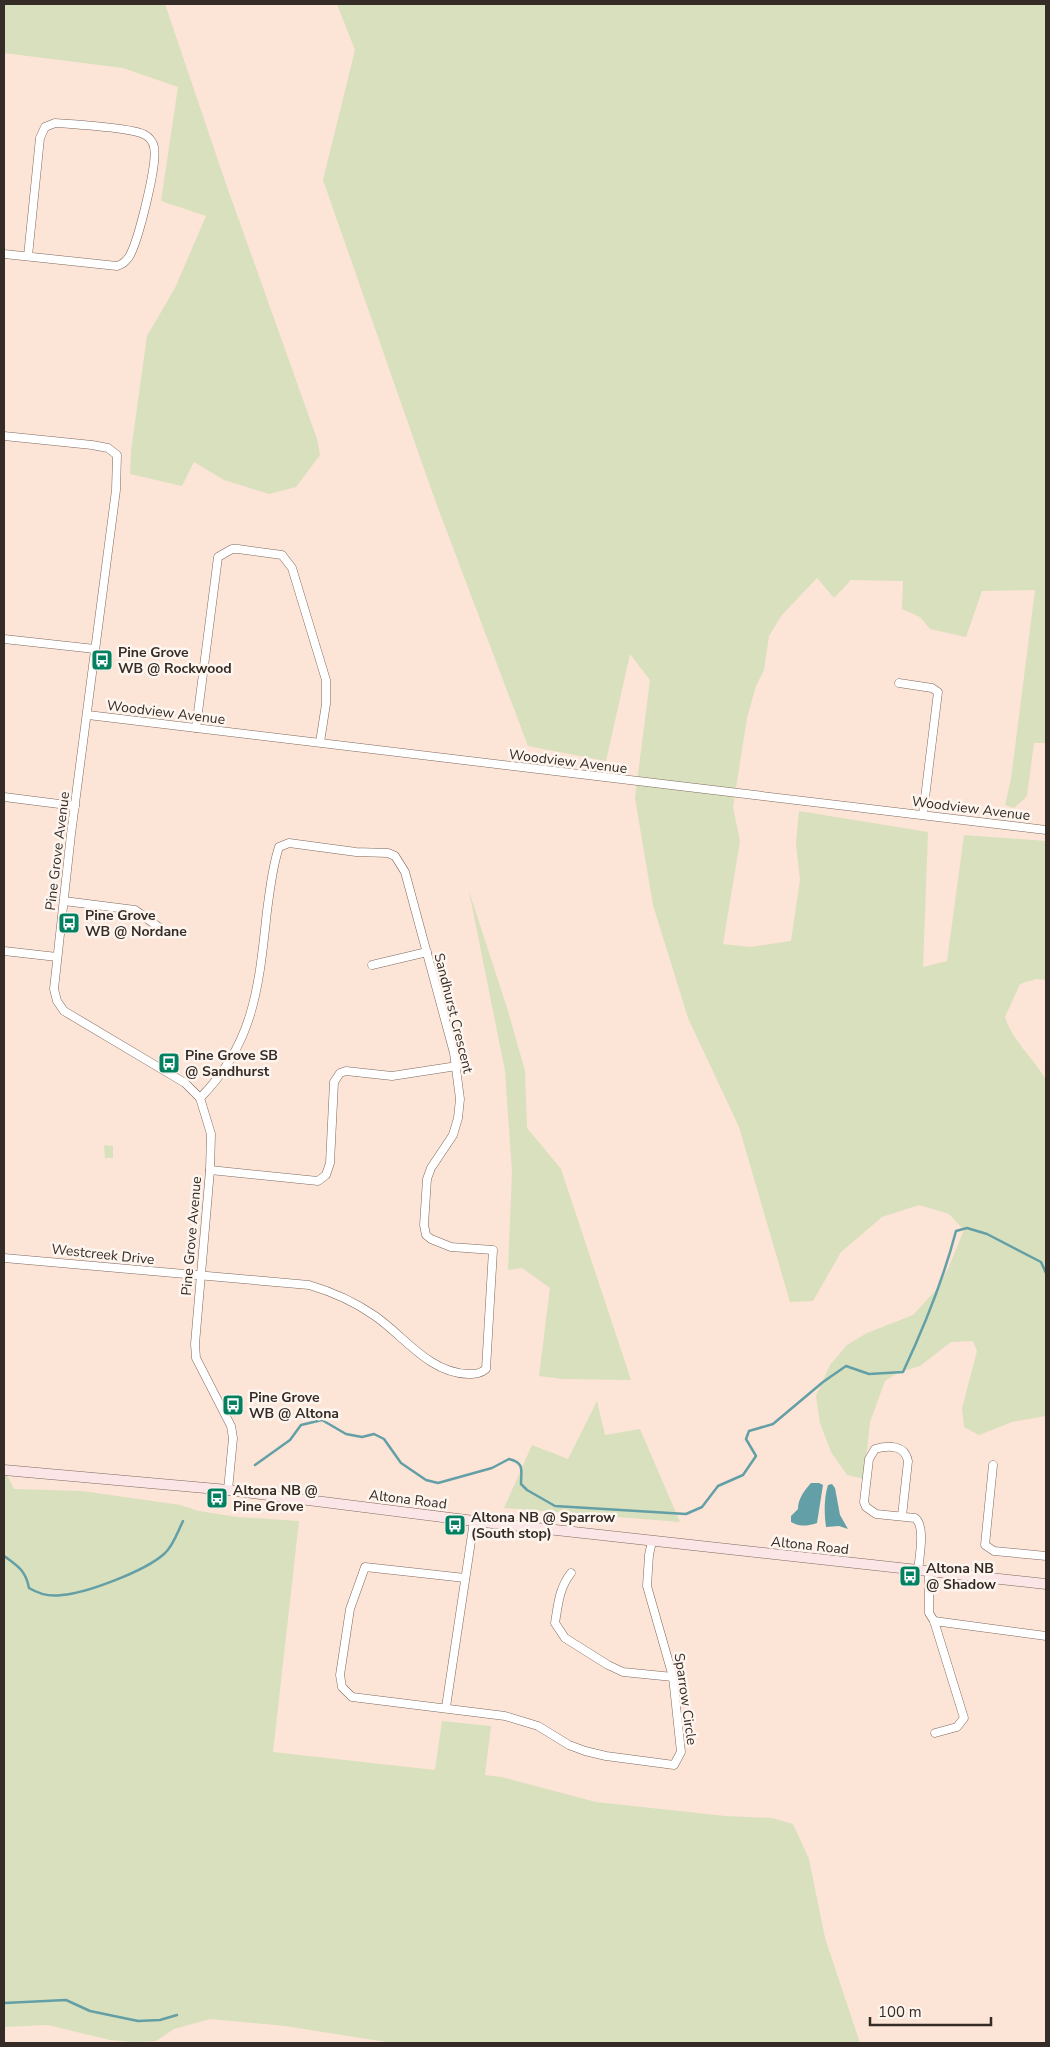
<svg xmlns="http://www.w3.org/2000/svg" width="1050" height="2047" font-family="'Nunito Sans',sans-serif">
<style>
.green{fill:#d9e0bd}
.water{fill:#639fa6}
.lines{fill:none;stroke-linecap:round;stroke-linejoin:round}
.stream{stroke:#639fa6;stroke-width:2.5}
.minor-casing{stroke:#7e695e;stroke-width:9}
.secondary-casing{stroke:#7e695e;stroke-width:11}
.minor{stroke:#fff;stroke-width:8}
.secondary{stroke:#fbe5e6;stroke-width:10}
.labels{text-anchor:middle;stroke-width:5;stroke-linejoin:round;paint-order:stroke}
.poi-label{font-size:14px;font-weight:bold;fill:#352c27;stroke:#fef5ef;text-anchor:start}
.street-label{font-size:14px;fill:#352c27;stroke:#fef5ef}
</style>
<rect width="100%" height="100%" fill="#fce4d7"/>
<g class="green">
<polygon points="4,4 165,4 225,181 317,439 320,455 296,487 269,494 224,480 194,462 182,486 130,474 131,451 147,336 175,288 206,216 161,201 178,87 123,68 4,53"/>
<path d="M 337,4 L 1046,4 L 1046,743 L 1034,743 L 1027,796 L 1014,808 L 1005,805 L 1011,779 L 1035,590 L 982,591 L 966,637 L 930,629 L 920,617 L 902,609 L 903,581 L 851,580 L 834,598 L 817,578 L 781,616 L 769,636 L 764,670 L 756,686 L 747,718 L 733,807 L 740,841 L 723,944 L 750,947 L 791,941 L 800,880 L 796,843 L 799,811 L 928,832 L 923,967 L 947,961 L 964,835 L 1046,841 L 1046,980 L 1036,979 L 1020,984 L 1005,1017 C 1012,1040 1034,1059 1046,1080 L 1046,1416 L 1012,1422 L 979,1435 L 964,1427 L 962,1408 L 977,1351 L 973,1341 L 951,1342 L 920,1366 L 899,1372 L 885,1381 L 870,1422 L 864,1479 L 847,1475 L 831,1452 L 820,1423 L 816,1396 L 830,1365 L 847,1345 L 867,1333 L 913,1315 L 936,1290 L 948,1269 L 964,1230 L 949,1214 L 919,1205 L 882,1217 L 841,1252 L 813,1301 L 790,1302 L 739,1127 L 688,1018 L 653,905 L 635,798 L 650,680 L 630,654 L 606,761 L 528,746 L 435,500 L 323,180 L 355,50 Z"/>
<polygon points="469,891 508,1011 525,1071 527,1128 561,1169 631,1380 563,1379 539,1376 550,1288 522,1268 508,1270 512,1172 505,1071"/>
<polygon points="104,1145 113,1146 113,1158 105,1158"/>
<polygon points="597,1401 605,1435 640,1429 680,1522 504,1508 532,1445 568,1459"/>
<polygon points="4,1469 14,1489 82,1491 180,1505 199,1511 237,1517 299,1521 273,1752 435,1770 442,1721 491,1726 485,1775 501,1777 596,1802 725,1816 772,1818 793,1824 809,1859 825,1938 860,2043 393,2043 285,2026 210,2019 174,2029 156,2041 133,2042 110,2040 48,2025 4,2027"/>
</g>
<g class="water">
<path d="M 811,1483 L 819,1483 L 823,1485 L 817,1523 C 809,1526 799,1527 791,1522 L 791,1516 L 798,1509 C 798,1499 804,1491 811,1483 Z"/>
<path d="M 832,1484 L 835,1488 L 840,1515 L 848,1529 L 839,1526 L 826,1527 C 824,1513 824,1498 828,1485 Z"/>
</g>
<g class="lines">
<g class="stream">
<path d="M 255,1465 L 290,1440 L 301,1425 L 322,1420 L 346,1434 L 362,1437 L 374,1434 L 384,1439 L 401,1463 L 426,1480 L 438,1483 L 492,1468 L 509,1459 C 525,1463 521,1470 521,1484 L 527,1490 L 555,1506 L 686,1514 L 702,1507 L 718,1486 L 743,1475 L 756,1456 L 746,1439 L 749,1431 L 773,1424 L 823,1382 L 846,1366 L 869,1374 L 903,1372 C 925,1325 943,1281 956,1231 L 967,1228 L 987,1234 L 1041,1262 L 1046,1273"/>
<path d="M 4,1556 C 18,1566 26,1571 29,1588 C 39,1594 50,1597 62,1595 C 87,1593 145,1571 164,1554 C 173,1547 178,1531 183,1521"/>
<polyline points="4,2003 66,2000 90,2011 138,2021 160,2020 177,2015"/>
</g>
<g class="minor-casing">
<g id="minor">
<path d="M 4,254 L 117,266 C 123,264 125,262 129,257 C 138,242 158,163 154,147 C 153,142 149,137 145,135 C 135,128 71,124 55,123 L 45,127 L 40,138 L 28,256"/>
<polyline points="4,436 92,445 108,448 117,455 116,490 71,834 54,989 57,1001 64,1011 185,1083 200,1098 211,1134 210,1170 195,1344 196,1358 231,1426 233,1438 228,1490"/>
<polyline points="4,639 95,649"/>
<polyline points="899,683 932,688 938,692 923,814"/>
<polyline points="88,715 1046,830"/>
<polyline points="196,728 218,557 232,549 238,549 282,555 292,568 326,680 326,704 320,742"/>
<polyline points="4,797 75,806"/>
<polyline points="64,901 135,910 160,928"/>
<polyline points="4,951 57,957"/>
<polyline points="372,965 427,952"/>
<polyline points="210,1170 318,1181 326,1175 330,1163 334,1082 340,1073 346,1071 392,1076 457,1066"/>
<path d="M 4,1258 L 309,1285 C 333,1292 355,1302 375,1316 C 404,1336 429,1373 468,1374 C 475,1374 480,1374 486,1369 L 493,1250 L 451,1247 L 431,1239 L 426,1235 L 424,1225 L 427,1179 L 431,1168 L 453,1135 L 458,1118 L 460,1099 L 454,1053 L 405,872 L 395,856 L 388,853 L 356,852 L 289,843 L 279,847 C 272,868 270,890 267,911 C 259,984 255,1043 200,1098"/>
<polyline points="993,1465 985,1545 994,1551 1046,1556"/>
<path d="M 902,1516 L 908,1461 C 905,1445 889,1445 875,1449 L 869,1459 L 864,1502 L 866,1507 L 876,1514 L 915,1518 C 926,1526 919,1558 918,1571"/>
<polyline points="929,1572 929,1613 934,1621 964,1718 957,1727 935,1733"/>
<path d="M 571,1573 C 559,1588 558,1605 555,1623 L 565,1638 L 608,1665 L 623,1672 L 673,1677"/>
<polyline points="465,1578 365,1567 350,1609 340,1675 342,1687 352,1697 505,1716 538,1726 569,1745 585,1751 606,1756 674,1765 681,1752 673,1677 647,1586 649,1555 652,1541"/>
<polyline points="934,1621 1046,1636"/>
<polyline points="446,1707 474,1521"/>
</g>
</g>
<g class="secondary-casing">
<polyline id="secondary" points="4,1470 228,1490 474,1521 1046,1584"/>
</g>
<use href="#minor" class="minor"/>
<use href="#secondary" class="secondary"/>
</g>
<defs>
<g id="bus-square" transform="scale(1.125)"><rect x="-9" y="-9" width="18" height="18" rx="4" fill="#038060" stroke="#fef5ef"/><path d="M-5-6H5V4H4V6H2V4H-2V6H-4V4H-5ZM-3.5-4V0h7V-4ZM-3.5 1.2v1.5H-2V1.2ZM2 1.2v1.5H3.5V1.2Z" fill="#fff"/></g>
</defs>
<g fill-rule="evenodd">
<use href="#bus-square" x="102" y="660"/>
<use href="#bus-square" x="69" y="923"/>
<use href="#bus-square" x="169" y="1063"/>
<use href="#bus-square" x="233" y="1405"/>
<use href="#bus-square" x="217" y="1498"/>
<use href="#bus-square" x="455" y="1525"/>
<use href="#bus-square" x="910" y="1576"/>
</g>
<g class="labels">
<g class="poi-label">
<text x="118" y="657">Pine Grove<tspan x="118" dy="16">WB @ Rockwood</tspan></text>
<text x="85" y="920">Pine Grove<tspan x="85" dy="16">WB @ Nordane</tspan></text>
<text x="185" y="1060">Pine Grove SB<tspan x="185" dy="16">@ Sandhurst</tspan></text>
<text x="249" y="1402">Pine Grove<tspan x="249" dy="16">WB @ Altona</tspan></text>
<text x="233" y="1495">Altona NB @<tspan x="233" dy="16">Pine Grove</tspan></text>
<text x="471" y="1522">Altona NB @ Sparrow<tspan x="471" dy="16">(South stop)</tspan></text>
<text x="926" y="1573">Altona NB<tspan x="926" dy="16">@ Shadow</tspan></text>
</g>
<g class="street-label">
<text transform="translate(166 712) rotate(7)" y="5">Woodview Avenue</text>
<text transform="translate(568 761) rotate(7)" y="5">Woodview Avenue</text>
<text transform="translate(971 808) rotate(7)" y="5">Woodview Avenue</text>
<text transform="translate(57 851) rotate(-83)" y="5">Pine Grove Avenue</text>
<text transform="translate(454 1013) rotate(76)" y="5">Sandhurst Crescent</text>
<text transform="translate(191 1236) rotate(-85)" y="5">Pine Grove Avenue</text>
<text transform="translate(103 1254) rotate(6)" y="5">Westcreek Drive</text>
<text transform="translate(408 1499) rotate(7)" y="5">Altona Road</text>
<text transform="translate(810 1545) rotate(6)" y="5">Altona Road</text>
<text transform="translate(686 1699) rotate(82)" y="5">Sparrow Circle</text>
</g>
</g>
<rect width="1050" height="2047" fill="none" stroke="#352c27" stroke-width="10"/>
<path d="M870 2017v8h121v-8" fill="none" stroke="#352c27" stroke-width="2.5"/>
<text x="878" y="2017" font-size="15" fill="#352c27" stroke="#fef5ef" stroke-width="4" paint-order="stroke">100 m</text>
</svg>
